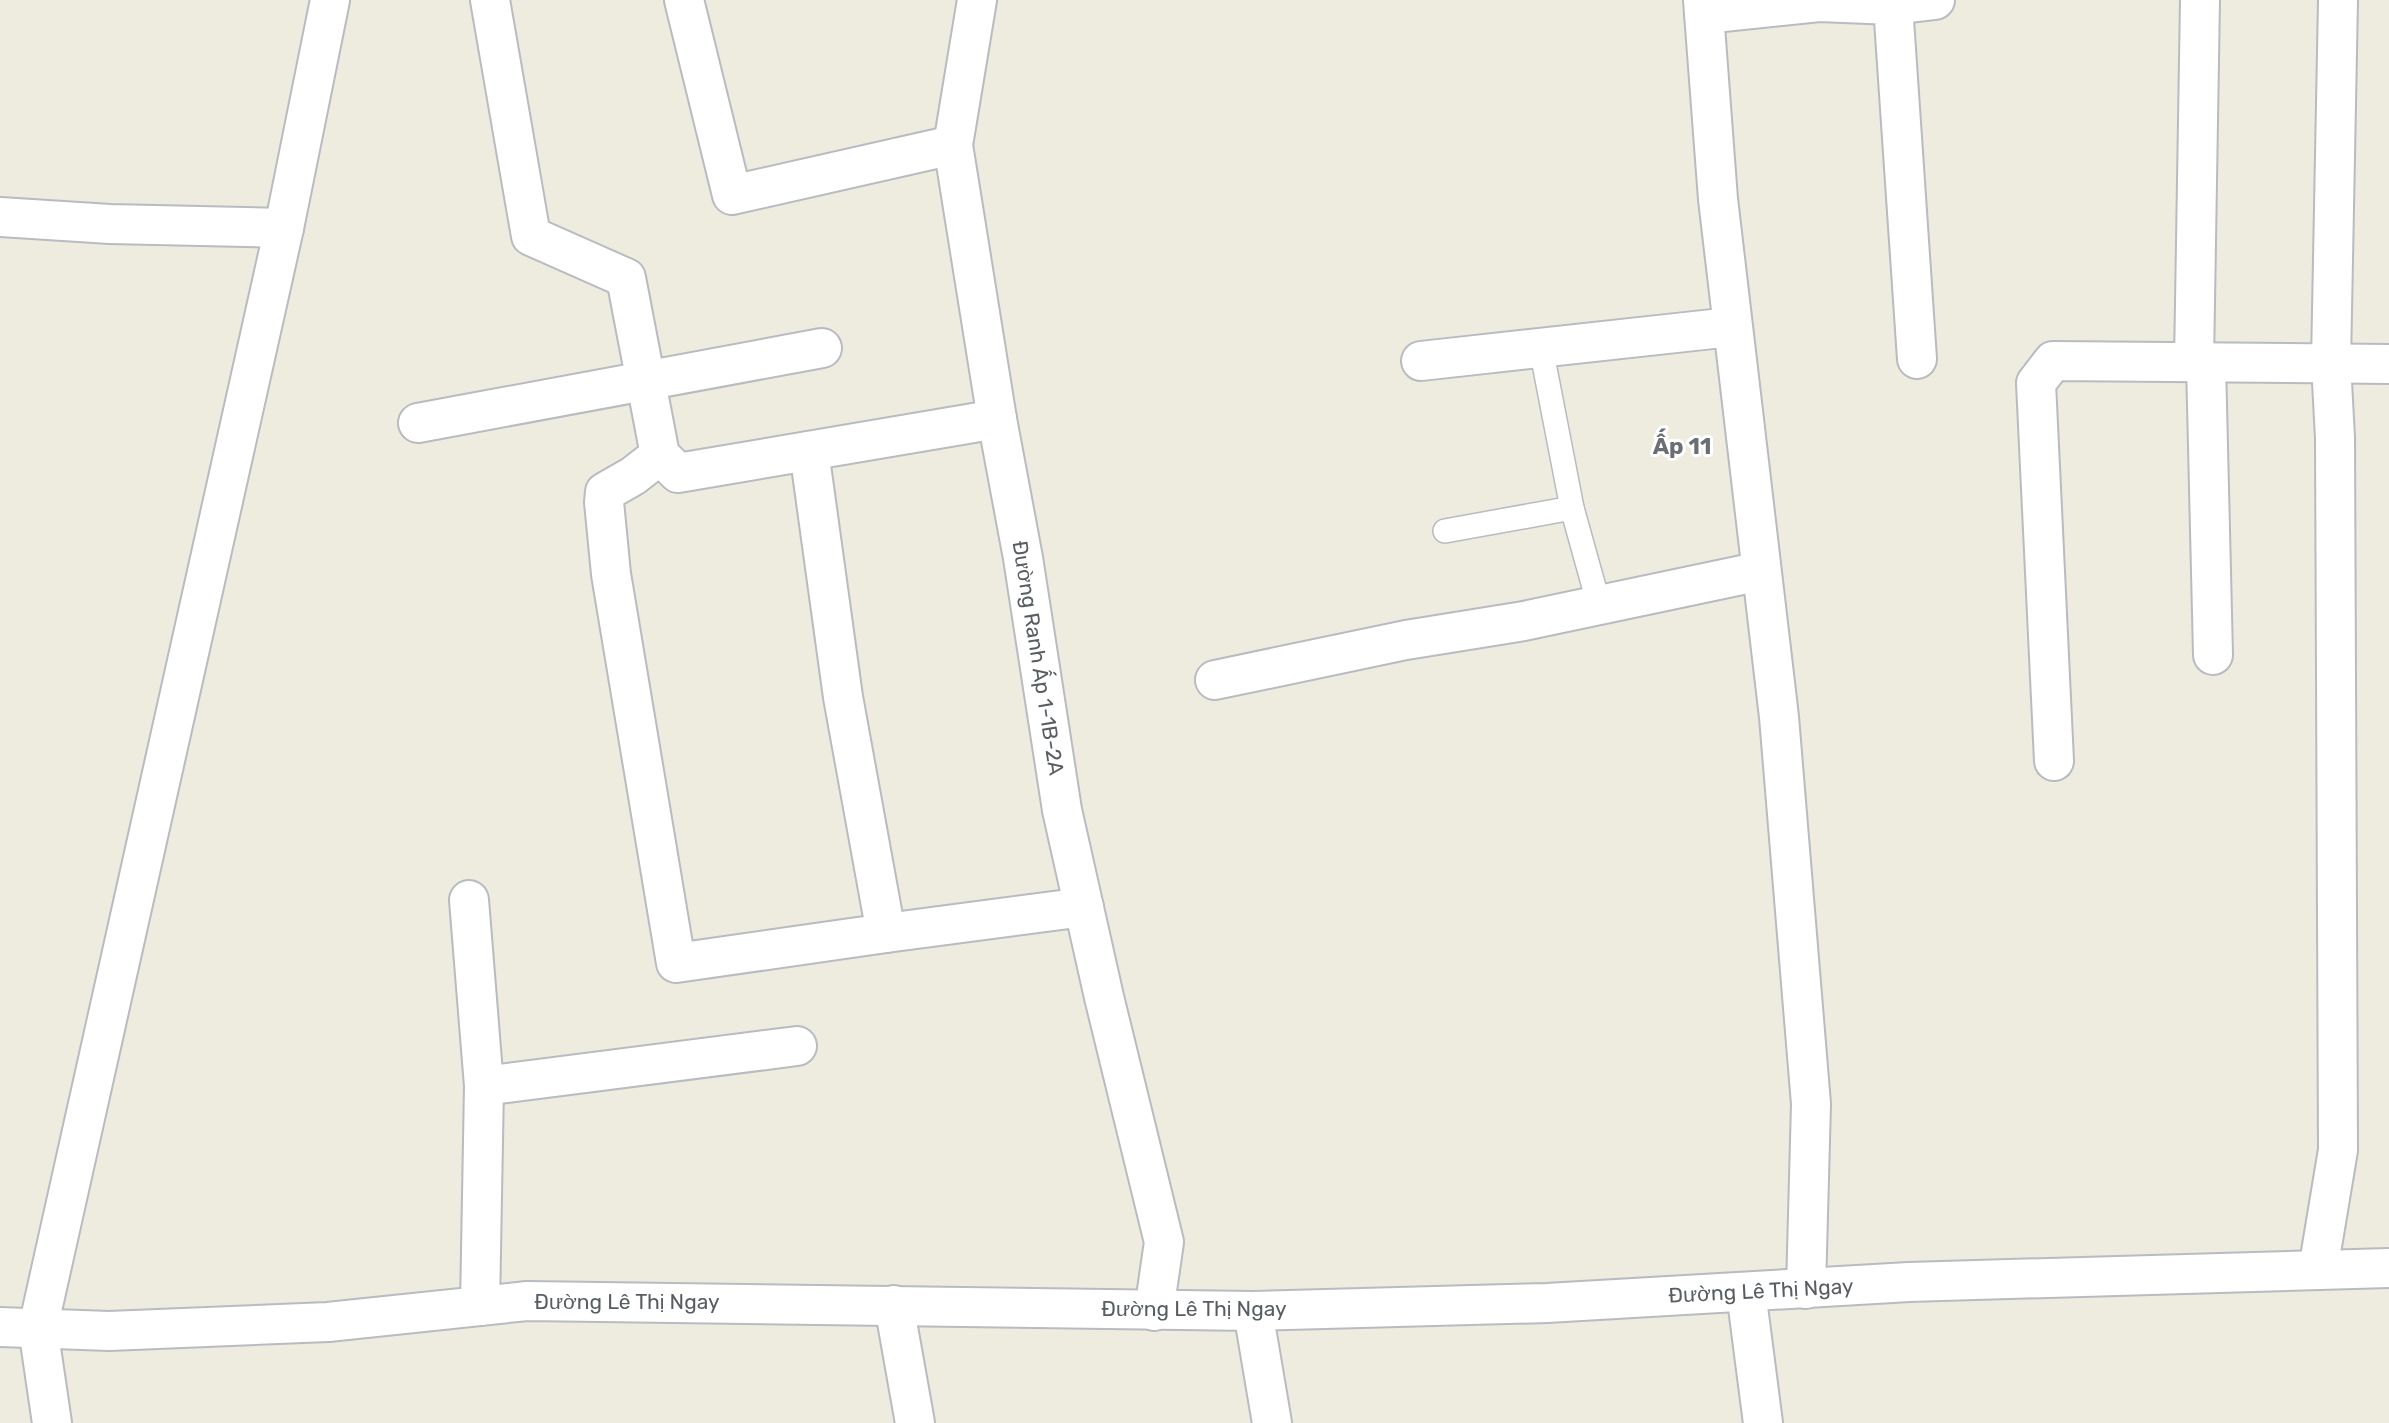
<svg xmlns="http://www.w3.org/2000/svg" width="2389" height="1423" font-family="Rubik,sans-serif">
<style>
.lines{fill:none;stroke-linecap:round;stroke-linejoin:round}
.service-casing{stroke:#b8bbc0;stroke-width:26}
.minor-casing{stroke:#b8bbc0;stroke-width:42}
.service{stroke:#fff;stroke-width:23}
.minor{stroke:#fff;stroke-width:38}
.labels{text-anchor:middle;stroke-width:6;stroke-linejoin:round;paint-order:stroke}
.street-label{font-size:21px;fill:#585d62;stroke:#fff}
.neighbourhood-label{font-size:23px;font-weight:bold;fill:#696f75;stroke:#fff}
</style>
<rect width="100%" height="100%" fill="#eeebdf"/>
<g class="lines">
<g class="service-casing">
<g id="service">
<polyline points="1572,508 1599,605"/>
<polyline points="1445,531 1572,508 1541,348"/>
</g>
</g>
<g class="minor-casing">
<g id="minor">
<polyline points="490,0 531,236 626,278 660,455 678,473 997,419"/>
<polyline points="684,0 732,195 953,145"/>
<polyline points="977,0 953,145 997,419 1023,558 1062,810 1104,997 1164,1242 1154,1311"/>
<polyline points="1703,0 1718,199 1779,717 1811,1104 1806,1289"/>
<polyline points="1893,5 1935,0"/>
<polyline points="1704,14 1819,2 1893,5 1917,359"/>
<polyline points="0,217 110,224 284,228"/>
<polyline points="1421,361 1731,327"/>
<polyline points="2194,363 2200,0"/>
<polyline points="2206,363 2213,655"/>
<polyline points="418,423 822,348"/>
<polyline points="660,455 633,476 605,492 604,502 611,574 676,963 886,933 843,697 809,451"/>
<polyline points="1215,680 1406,640 1524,621 1761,571"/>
<polyline points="2054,761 2036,383 2053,361 2389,364"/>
<polyline points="469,900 484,1086 480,1306"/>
<polyline points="886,933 1084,907"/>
<polyline points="484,1086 797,1046"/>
<polyline points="2318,1270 2338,1150 2335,438 2331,363 2338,0"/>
<polyline points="1746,1292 1763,1423"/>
<polyline points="894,1305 915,1423"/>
<polyline points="1253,1311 1272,1423"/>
<polyline points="0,1327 109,1331 328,1322 527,1301 1253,1311 1547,1303 1909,1282 2389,1268"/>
<polyline points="52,1423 38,1328 284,228 330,0"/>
</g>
</g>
<use href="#service" class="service"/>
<use href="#minor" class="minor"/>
</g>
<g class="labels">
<g class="street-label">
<text transform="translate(1038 658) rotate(81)" y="7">Đường Ranh Ấp 1-1B-2A</text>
<text transform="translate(1761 1291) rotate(-3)" y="7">Đường Lê Thị Ngay</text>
<text x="627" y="1309">Đường Lê Thị Ngay</text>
<text x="1194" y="1316">Đường Lê Thị Ngay</text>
</g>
<g class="neighbourhood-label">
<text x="1682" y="454">Ấp 11</text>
</g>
</g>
</svg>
